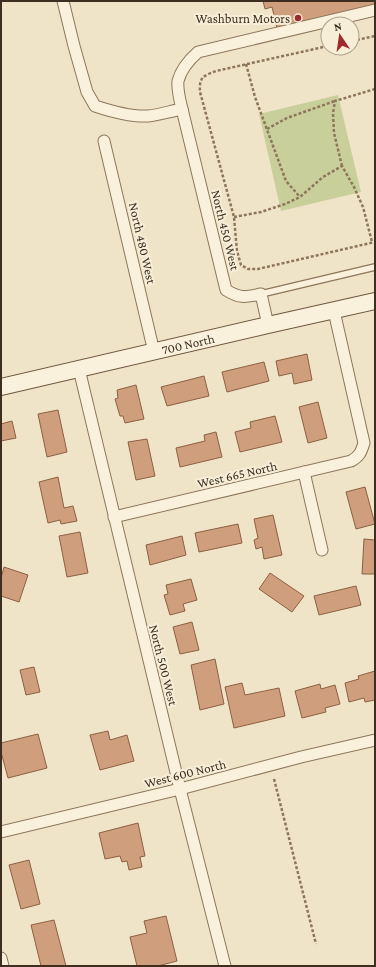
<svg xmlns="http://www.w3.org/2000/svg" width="376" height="967" font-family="'Crimson Pro',serif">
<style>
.green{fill:#c9cf9b}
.building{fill:#cf9f7d;stroke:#8d5f41}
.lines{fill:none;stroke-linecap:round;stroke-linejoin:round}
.lane-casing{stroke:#8d765c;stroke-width:8}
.street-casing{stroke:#8d765c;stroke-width:13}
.secondary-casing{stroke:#6f573f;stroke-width:18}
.path{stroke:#8d765c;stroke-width:2.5;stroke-dasharray:3 2;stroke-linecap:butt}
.lane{stroke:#faf1dc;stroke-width:5.5}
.street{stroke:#faf1dc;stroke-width:11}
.secondary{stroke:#faf1dc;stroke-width:16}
.poi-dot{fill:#9e2a2b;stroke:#f7eed8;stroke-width:1.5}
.labels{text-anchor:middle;stroke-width:4;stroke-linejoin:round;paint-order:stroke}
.poi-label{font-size:13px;fill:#3d2e20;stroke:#f7eed8;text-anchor:end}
.street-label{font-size:13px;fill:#3d2e20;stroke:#f7eed8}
</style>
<rect width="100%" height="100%" fill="#f0e4c8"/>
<polygon class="green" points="338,95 361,192 281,211 259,114"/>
<g class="building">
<polygon points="263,1 375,1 375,7 277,28 272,7 265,9"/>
<polygon points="307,354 312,380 294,384 292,373 279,376 276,361"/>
<polygon points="264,362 269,381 227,392 222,372"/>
<polygon points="204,376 209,396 167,406 161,387"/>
<polygon points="136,385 144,419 125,423 123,416 120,416 115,399 118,398 117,390"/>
<polygon points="318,402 327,438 308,443 299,407"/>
<polygon points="58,410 67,452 47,457 38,414"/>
<polygon points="275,416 282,442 240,452 235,432 251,428 250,422"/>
<polygon points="12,421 16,438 1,441 1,424"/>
<polygon points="216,432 222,457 180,467 176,448 205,441 204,435"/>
<polygon points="147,439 155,476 136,480 128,442"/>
<polygon points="58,477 64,508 73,506 77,521 61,524 60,520 48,523 39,482"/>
<polygon points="365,487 375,524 356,529 346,492"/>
<polygon points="273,515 282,555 264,559 262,547 256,549 254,540 258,538 254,519"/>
<polygon points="238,524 242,543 199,552 195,533"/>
<polygon points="80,532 88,573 67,577 59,536"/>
<polygon points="182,536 186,555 150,565 146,545"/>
<polygon points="364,539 375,540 375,574 362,574"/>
<polygon points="4,567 28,575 19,602 1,596 1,578"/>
<polygon points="270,573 304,596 292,612 259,589"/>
<polygon points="191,579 197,600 183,604 185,611 170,615 164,595 168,594 166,585"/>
<polygon points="356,586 361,605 319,615 314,596"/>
<polygon points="192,622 199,650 180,654 173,627"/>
<polygon points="215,659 224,704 200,710 191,665"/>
<polygon points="34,667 40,692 26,695 20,670"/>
<polygon points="375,671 375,700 365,702 364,698 349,702 345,683 359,679 358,676"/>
<polygon points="242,683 245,695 279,688 285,716 234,728 225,687"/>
<polygon points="320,684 321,689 335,685 340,704 325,708 326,712 302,718 295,691"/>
<polygon points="108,731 110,740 127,735 134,761 100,770 90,735"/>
<polygon points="38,734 47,768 8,778 1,752 1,743"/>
<polygon points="138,823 145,856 140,857 142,867 129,870 127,861 122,862 120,856 105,859 99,833"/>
<polygon points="29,860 40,904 21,909 9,865"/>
<polygon points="166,916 177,961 158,966 137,966 130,937 147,933 144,921"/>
<polygon points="54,920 66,966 41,966 31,925"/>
</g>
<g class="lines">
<g class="lane-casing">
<polyline id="lane" points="261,294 375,267"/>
</g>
<g class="street-casing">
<g id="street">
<path d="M 63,1 L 74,46 L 87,92 L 95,106 C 110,111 132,117 148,116 C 159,115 171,111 182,109"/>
<polyline points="104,141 154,352"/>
<path d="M 268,325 L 261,294 C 245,297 241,299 226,290 L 182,109 C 180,101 177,89 178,81 C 181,69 189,60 198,52 L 375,10"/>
<polyline points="79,369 180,789 225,966"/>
<polyline points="304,472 322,550"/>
<path d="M 114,517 L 351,461 C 360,456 361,452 364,443 L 334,311"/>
<polyline points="1,832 180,789 301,757 375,740"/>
<polyline points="1,958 3,966"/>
</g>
</g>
<g class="secondary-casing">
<g id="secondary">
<path id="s1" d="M 1,387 L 268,325 L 375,301"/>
</g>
</g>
<g class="path">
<polyline points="352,41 375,36"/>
<path d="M 328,46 L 216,71 C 203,76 199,77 200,92 L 234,217 L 237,251 L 241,265 L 248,269 L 258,269 L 375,242"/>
<polyline points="246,64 255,97 286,181 300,197"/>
<polyline points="267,129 287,118 335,101"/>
<polyline points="342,166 334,133 333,113 335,101 375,89"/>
<polyline points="234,217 261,212 285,204 300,197 323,177 342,166 354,187 363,207 372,242"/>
<polyline points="274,779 316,944"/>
</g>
<use href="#lane" class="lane"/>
<use href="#street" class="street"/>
<use href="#secondary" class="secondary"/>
</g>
<circle class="poi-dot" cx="298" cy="18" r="4"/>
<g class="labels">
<g class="poi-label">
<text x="290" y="23">Washburn Motors</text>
</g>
<g class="street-label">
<text transform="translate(226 230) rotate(76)" y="5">North 450 West</text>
<text transform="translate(143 243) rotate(77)" y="5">North 480 West</text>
<text dy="5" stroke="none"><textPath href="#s1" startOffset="192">700 North</textPath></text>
<text transform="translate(237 474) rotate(-13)" y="5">West 665 North</text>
<text transform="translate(164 665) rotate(76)" y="5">North 500 West</text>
<text transform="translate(185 773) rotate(-14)" y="5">West 600 North</text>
</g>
</g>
<rect width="376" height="967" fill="none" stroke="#3d2e20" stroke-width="4"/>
<g transform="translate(340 36) rotate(347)"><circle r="19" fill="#f7eed8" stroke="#ada18e"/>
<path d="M0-3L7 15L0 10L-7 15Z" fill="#9e2a2b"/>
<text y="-6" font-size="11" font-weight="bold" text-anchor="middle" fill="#3d2e20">N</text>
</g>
</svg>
